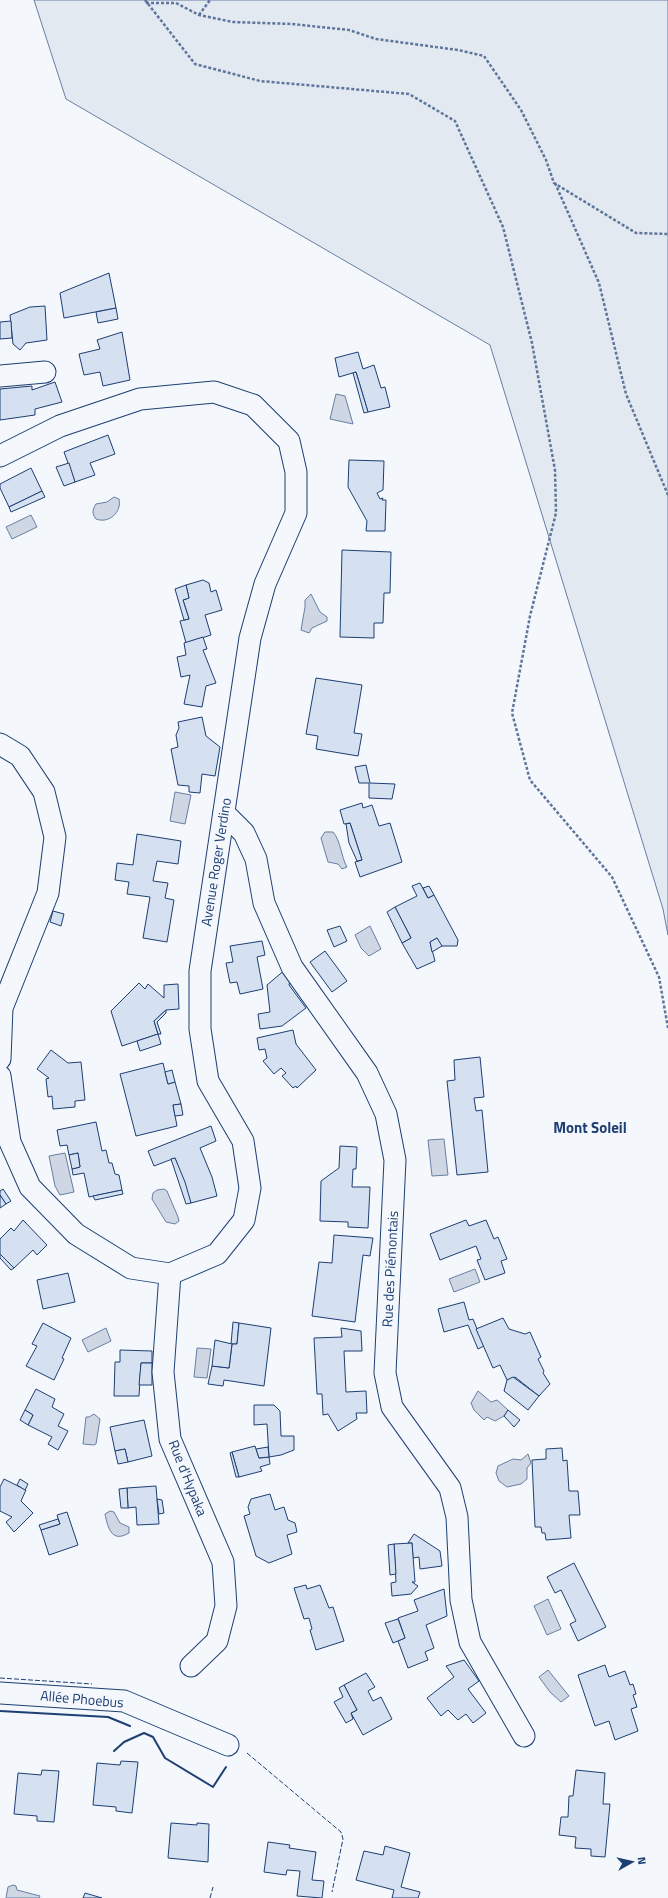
<svg xmlns="http://www.w3.org/2000/svg" width="668" height="1898" font-family="'Titillium Web',sans-serif">
<style>
.green{fill:#e3e9f0;stroke:#687fa3}
.water{fill:#cfd7e4;stroke:#687fa3}
.building{fill:#d5e0f0;stroke:#1d3f73}
.lines{fill:none;stroke-linecap:round;stroke-linejoin:round}
.street-casing{stroke:#1d3f73;stroke-width:23}
.path{stroke:#5e769c;stroke-width:2.5;stroke-dasharray:3 2;stroke-linecap:butt}
.street{stroke:#f4f7fb;stroke-width:21}
.fence{stroke:#1d3f73;stroke-width:1;stroke-dasharray:5 2;stroke-linecap:butt}
.wall{stroke:#1d3f73;stroke-width:2}
.labels{text-anchor:middle;stroke-width:3;stroke-linejoin:round;paint-order:stroke}
.street-label{font-size:14px;fill:#1d3f73;stroke:#f4f7fb}
.neighbourhood-label{font-size:15px;font-weight:bold;fill:#1d3f73;stroke:#f4f7fb}
</style>
<rect width="100%" height="100%" fill="#f4f7fb"/>
<polygon class="green" points="34,0 668,0 668,935 663,909 490,345 66,99"/>
<g class="water">
<polygon points="336,394 345,396 353,424 330,419"/>
<path d="M 114,497 L 119,499 C 122,512 109,524 96,519 C 92,514 92,510 96,504 L 107,502 Z"/>
<polygon points="31,515 37,527 12,539 6,527"/>
<polygon points="311,594 320,612 327,617 327,621 312,628 309,633 301,630 305,607 305,600"/>
<polygon points="175,792 191,795 185,824 170,821"/>
<path d="M 325,832 L 333,832 C 341,841 341,857 347,867 L 342,869 L 338,864 L 328,862 L 321,838 Z"/>
<polygon points="370,926 381,949 369,956 361,948 355,935"/>
<polygon points="444,1139 448,1175 432,1176 428,1140"/>
<polygon points="65,1153 74,1192 60,1195 55,1186 49,1156"/>
<polygon points="164,1189 167,1191 178,1217 179,1221 175,1224 166,1222 152,1199 153,1193 157,1190"/>
<polygon points="475,1269 480,1282 454,1292 449,1279"/>
<polygon points="106,1328 111,1341 88,1352 82,1340"/>
<polygon points="197,1348 211,1349 207,1378 194,1377"/>
<polygon points="478,1391 491,1402 497,1400 508,1410 504,1416 495,1421 487,1417 484,1420 474,1410 471,1403"/>
<polygon points="94,1414 100,1419 96,1444 94,1445 83,1444 86,1417 89,1417"/>
<polygon points="528,1454 531,1463 527,1468 527,1479 521,1484 507,1487 499,1481 496,1473 498,1466 513,1459 521,1460"/>
<path d="M 110,1511 L 114,1512 L 120,1523 L 129,1527 L 129,1533 C 112,1543 108,1529 105,1514 Z"/>
<polygon points="548,1599 561,1629 547,1635 534,1606"/>
<polygon points="548,1670 569,1696 561,1702 550,1692 539,1677"/>
<polygon points="13,1885 16,1886 17,1890 40,1896 39,1898 6,1898 8,1887"/>
</g>
<g class="building">
<polygon points="109,273 116,308 64,318 60,293"/>
<polygon points="45,306 47,340 26,343 20,350 13,344 10,315 30,307"/>
<polygon points="116,308 118,319 98,323 96,312"/>
<polygon points="11,321 12,338 0,339 0,322"/>
<polygon points="122,332 130,380 103,386 100,372 84,375 79,354 100,349 97,340"/>
<polygon points="358,352 363,369 374,365 381,388 385,387 390,407 368,412 356,372 339,377 335,358"/>
<polygon points="356,372 368,412 364,413 353,373"/>
<polygon points="55,382 62,402 35,409 35,415 0,420 0,389 32,386 32,390"/>
<polygon points="108,435 115,454 90,463 95,475 75,482 64,452"/>
<polygon points="349,460 384,461 383,490 377,493 380,499 383,498 382,500 386,500 385,531 366,531 367,521 348,487"/>
<polygon points="69,463 75,482 64,486 56,467"/>
<polygon points="31,468 42,491 9,507 0,488 0,484"/>
<polygon points="42,491 45,497 11,512 9,507"/>
<polygon points="342,550 391,552 390,593 384,593 383,623 374,623 374,638 340,637"/>
<polygon points="203,580 209,583 211,592 216,590 222,610 205,615 211,635 186,643 180,621 189,619 183,600 189,598 186,585"/>
<polygon points="186,585 189,598 183,600 189,619 184,620 175,589"/>
<polygon points="203,637 207,649 203,650 216,683 206,686 202,707 184,704 190,675 181,677 177,657 186,655 184,643"/>
<polygon points="316,678 362,685 354,733 362,734 358,756 316,749 318,736 306,734"/>
<polygon points="202,717 206,736 220,747 215,776 202,774 200,793 189,792 189,786 178,785 171,749 178,747 176,735 179,728 178,722"/>
<polygon points="366,765 370,783 395,784 392,799 369,798 369,783 359,783 355,767"/>
<polygon points="362,803 363,808 372,805 379,826 390,823 402,862 360,877 355,862 362,860 350,823 344,824 340,810"/>
<polygon points="350,823 362,860 357,861 349,843 346,824"/>
<polygon points="137,834 181,841 178,864 157,861 153,881 168,883 165,898 174,900 167,942 143,938 150,897 127,894 129,882 115,880 117,863 133,865"/>
<polygon points="420,883 428,898 434,895 458,940 457,946 441,946 437,938 430,942 435,961 417,969 402,943 411,938 395,907 417,896 412,886"/>
<polygon points="429,886 434,895 428,898 423,888"/>
<polygon points="395,907 411,938 402,943 387,912"/>
<polygon points="53,911 64,914 61,926 50,922"/>
<polygon points="340,926 347,941 334,947 327,930"/>
<polygon points="437,938 442,946 432,952 430,942"/>
<polygon points="262,941 265,955 257,957 263,989 240,994 237,982 230,983 226,963 233,962 230,946"/>
<polygon points="325,951 347,981 332,992 310,962"/>
<polygon points="286,969 291,976 289,985 306,1008 282,1026 260,1029 258,1014 270,1012 267,985"/>
<polygon points="139,983 145,989 148,984 164,998 164,985 178,984 179,1009 166,1010 154,1021 158,1034 122,1046 111,1011"/>
<polygon points="166,1010 166,1013 157,1022 161,1034 158,1034 154,1021"/>
<polygon points="293,1030 296,1044 316,1070 297,1088 296,1086 293,1088 282,1076 286,1073 281,1068 274,1074 263,1061 267,1058 265,1049 259,1050 257,1038"/>
<polygon points="158,1034 161,1044 140,1051 137,1041"/>
<polygon points="51,1050 68,1063 81,1062 85,1100 75,1101 75,1107 53,1109 52,1096 48,1097 46,1079 49,1078 37,1069"/>
<polygon points="480,1057 484,1097 474,1098 476,1111 482,1110 488,1172 457,1175 447,1081 455,1080 454,1060"/>
<polygon points="163,1063 168,1084 175,1082 181,1104 173,1105 177,1126 136,1136 120,1074"/>
<polygon points="172,1070 175,1082 168,1084 165,1072"/>
<polygon points="181,1104 183,1115 175,1116 173,1105"/>
<polygon points="96,1122 102,1151 106,1150 109,1163 112,1163 115,1174 119,1175 122,1190 89,1197 84,1173 73,1175 72,1169 80,1167 78,1153 69,1155 67,1145 60,1146 57,1130"/>
<polygon points="211,1126 216,1141 200,1148 212,1177 217,1196 191,1203 175,1158 154,1166 148,1151"/>
<polygon points="340,1146 357,1147 356,1169 353,1169 352,1187 370,1187 368,1228 348,1227 348,1222 320,1221 321,1181 339,1168"/>
<polygon points="78,1153 80,1167 72,1169 69,1155"/>
<polygon points="175,1158 185,1182 191,1203 186,1204 171,1159"/>
<polygon points="3,1189 11,1201 6,1204 0,1195 0,1191"/>
<polygon points="122,1190 123,1194 95,1200 93,1196"/>
<polygon points="0,1195 6,1204 0,1208"/>
<polygon points="23,1220 47,1245 37,1255 33,1250 14,1268 0,1254 0,1239 11,1228 14,1231"/>
<polygon points="466,1220 469,1226 486,1220 494,1239 498,1237 507,1259 501,1261 505,1273 485,1280 477,1260 481,1259 476,1246 440,1260 430,1234"/>
<polygon points="334,1235 373,1238 370,1256 363,1255 355,1322 312,1316 319,1262 332,1263"/>
<polygon points="0,1254 14,1268 11,1270 0,1258"/>
<polygon points="68,1273 75,1302 43,1309 37,1280"/>
<polygon points="464,1302 469,1320 473,1319 484,1346 478,1349 468,1325 444,1332 438,1309"/>
<polygon points="503,1318 509,1329 525,1334 530,1332 541,1357 538,1359 544,1371 543,1373 550,1384 539,1396 515,1377 507,1380 500,1365 493,1368 476,1329"/>
<polygon points="233,1322 239,1323 237,1344 231,1344"/>
<polygon points="43,1323 71,1338 62,1358 64,1359 54,1380 26,1366 37,1346 32,1344"/>
<polygon points="239,1323 271,1328 264,1386 224,1380 223,1386 208,1384 212,1366 229,1368 232,1344 237,1344"/>
<polygon points="341,1328 361,1331 362,1351 344,1351 346,1392 366,1391 367,1413 356,1413 357,1419 338,1431 328,1414 323,1415 322,1394 317,1394 314,1338 342,1337"/>
<polygon points="215,1340 232,1344 229,1368 212,1366"/>
<polygon points="120,1350 152,1351 152,1363 141,1363 139,1396 114,1396 115,1362 120,1362"/>
<polygon points="141,1363 152,1363 152,1385 139,1385"/>
<polygon points="513,1377 539,1396 528,1410 504,1391 507,1380"/>
<polygon points="36,1389 55,1399 52,1407 64,1414 58,1426 68,1431 58,1450 48,1444 52,1437 28,1425 33,1415 25,1410"/>
<polygon points="254,1405 274,1405 280,1411 281,1436 294,1436 294,1450 281,1455 269,1457 267,1424 254,1425"/>
<polygon points="25,1410 33,1415 28,1425 20,1420"/>
<polygon points="508,1410 520,1420 514,1427 504,1416"/>
<polygon points="144,1420 152,1456 128,1462 125,1449 115,1451 110,1427"/>
<polygon points="255,1446 259,1458 269,1457 270,1464 260,1467 262,1471 239,1477 232,1452"/>
<polygon points="268,1447 269,1457 259,1458 256,1449"/>
<polygon points="562,1448 563,1461 567,1460 569,1491 578,1491 580,1515 569,1515 571,1538 546,1540 545,1533 542,1533 541,1527 535,1527 532,1460 546,1459 546,1449"/>
<polygon points="125,1449 128,1462 118,1464 115,1451"/>
<polygon points="232,1452 239,1477 236,1477 230,1453"/>
<polygon points="4,1479 26,1490 21,1501 33,1513 14,1532 6,1522 12,1517 0,1511 0,1487"/>
<polygon points="20,1479 28,1484 25,1490 17,1485"/>
<polygon points="156,1486 159,1524 137,1525 136,1507 128,1508 127,1488"/>
<polygon points="127,1488 128,1508 121,1508 119,1489"/>
<polygon points="270,1494 275,1510 284,1507 288,1520 295,1523 297,1532 287,1535 292,1554 269,1563 256,1556 244,1516 250,1514 248,1507 251,1499"/>
<polygon points="157,1499 162,1500 164,1513 159,1514"/>
<polygon points="67,1512 78,1545 49,1555 41,1530 60,1524 57,1515"/>
<polygon points="58,1519 60,1524 41,1530 39,1525"/>
<polygon points="414,1534 440,1551 442,1566 420,1569 419,1557 413,1558 412,1543 408,1543"/>
<polygon points="412,1543 415,1582 412,1582 418,1586 411,1594 392,1596 391,1583 396,1582 394,1544"/>
<polygon points="394,1544 396,1574 390,1575 388,1545"/>
<polygon points="574,1563 606,1627 578,1641 570,1624 576,1621 561,1590 555,1593 547,1577"/>
<polygon points="306,1585 307,1589 320,1585 329,1608 333,1607 344,1641 316,1650 310,1630 312,1629 309,1618 304,1619 294,1588"/>
<polygon points="444,1589 447,1616 426,1625 434,1648 425,1652 428,1660 408,1668 398,1641 405,1638 398,1618 418,1611 414,1600"/>
<polygon points="398,1619 405,1638 393,1643 385,1623"/>
<polygon points="464,1660 479,1681 468,1689 486,1713 473,1723 466,1714 458,1720 448,1710 441,1716 427,1698 454,1677 446,1666"/>
<polygon points="605,1665 609,1677 625,1671 630,1685 633,1684 636,1694 633,1695 637,1707 631,1709 638,1731 615,1740 609,1721 595,1726 578,1675"/>
<polygon points="366,1673 375,1687 368,1691 373,1701 381,1697 392,1719 363,1735 351,1713 357,1710 344,1685"/>
<polygon points="344,1685 357,1710 351,1713 353,1719 346,1723 334,1702 343,1697 339,1688"/>
<polygon points="121,1761 138,1762 132,1813 116,1811 116,1807 93,1805 97,1763 120,1765"/>
<polygon points="42,1770 59,1771 54,1822 37,1821 37,1816 14,1814 18,1773 41,1775"/>
<polygon points="576,1770 605,1773 603,1804 610,1804 605,1857 591,1856 591,1849 575,1848 576,1837 559,1835 561,1817 568,1817 569,1796 573,1796"/>
<polygon points="171,1823 197,1825 197,1823 209,1824 208,1862 168,1858"/>
<polygon points="268,1842 290,1845 289,1848 316,1852 312,1880 324,1881 322,1898 297,1896 300,1871 287,1870 286,1875 264,1872"/>
<polygon points="385,1846 410,1853 401,1887 420,1892 418,1898 392,1898 394,1890 356,1880 364,1851 383,1855"/>
<polygon points="85,1893 102,1898 83,1898"/>
</g>
<g class="lines">
<g class="street-casing">
<g id="street">
<polyline points="0,376 45,372"/>
<polyline points="0,456 60,426 140,399 214,392 253,405 289,441 296,472 296,513 265,584 250,638 200,971 200,1029 208,1081 243,1141 250,1188 244,1220 217,1254 170,1274 131,1268 76,1234 30,1187 10,1142 0,1076"/>
<polyline points="0,744 20,756 44,792 55,837 48,893 2,1008 0,1059"/>
<polyline points="224,813 244,833 256,859 264,903 292,967 367,1073 386,1114 395,1160 385,1373 392,1407 450,1488 457,1517 461,1600 470,1642 524,1736"/>
<polyline points="170,1274 163,1372 170,1439 223,1562 226,1606 217,1641 191,1666"/>
<polyline points="0,1693 124,1701 228,1745"/>
</g>
</g>
<g class="path">
<polyline points="145,0 195,64 260,81 409,94 455,121 503,227 532,343 555,470 556,513 530,616 512,713 530,780 612,877 659,977 668,1028"/>
<polyline points="146,3 176,3 199,15 233,22 292,24 349,30 376,39 458,50 484,56 521,110 546,160 554,183 636,233 668,234"/>
<polyline points="199,15 210,0"/>
<polyline points="555,183 599,283 626,394 668,495"/>
</g>
<use href="#street" class="street"/>
<g class="fence">
<polyline points="0,1678 92,1684"/>
<polyline points="247,1753 341,1832 343,1839 332,1892"/>
<polyline points="210,1898 213,1887"/>
</g>
<g class="wall">
<polyline points="0,1711 108,1717 130,1726"/>
<polyline points="114,1751 124,1742 144,1733 153,1737 165,1758 213,1787 226,1767"/>
</g>
</g>
<g class="labels">
<g class="street-label">
<text transform="translate(216 862) rotate(-81)" y="5">Avenue Roger Verdino</text>
<text transform="translate(390 1269) rotate(-87)" y="5">Rue des Piémontais</text>
<text transform="translate(188 1478) rotate(68)" y="5">Rue d'Hypaka</text>
<text transform="translate(82 1699) rotate(5)" y="5">Allée Phoebus</text>
</g>
<g class="neighbourhood-label">
<text x="590" y="1133">Mont Soleil</text>
</g>
</g>
<g transform="translate(632 1862) rotate(82)" stroke="#f4f7fb" stroke-width="3" paint-order="stroke">
<path d="M0-3L7 15L0 10L-7 15Z" fill="#1d3f73"/>
<text y="-6" font-size="11" font-weight="bold" text-anchor="middle" fill="#1d3f73">N</text>
</g>
</svg>
